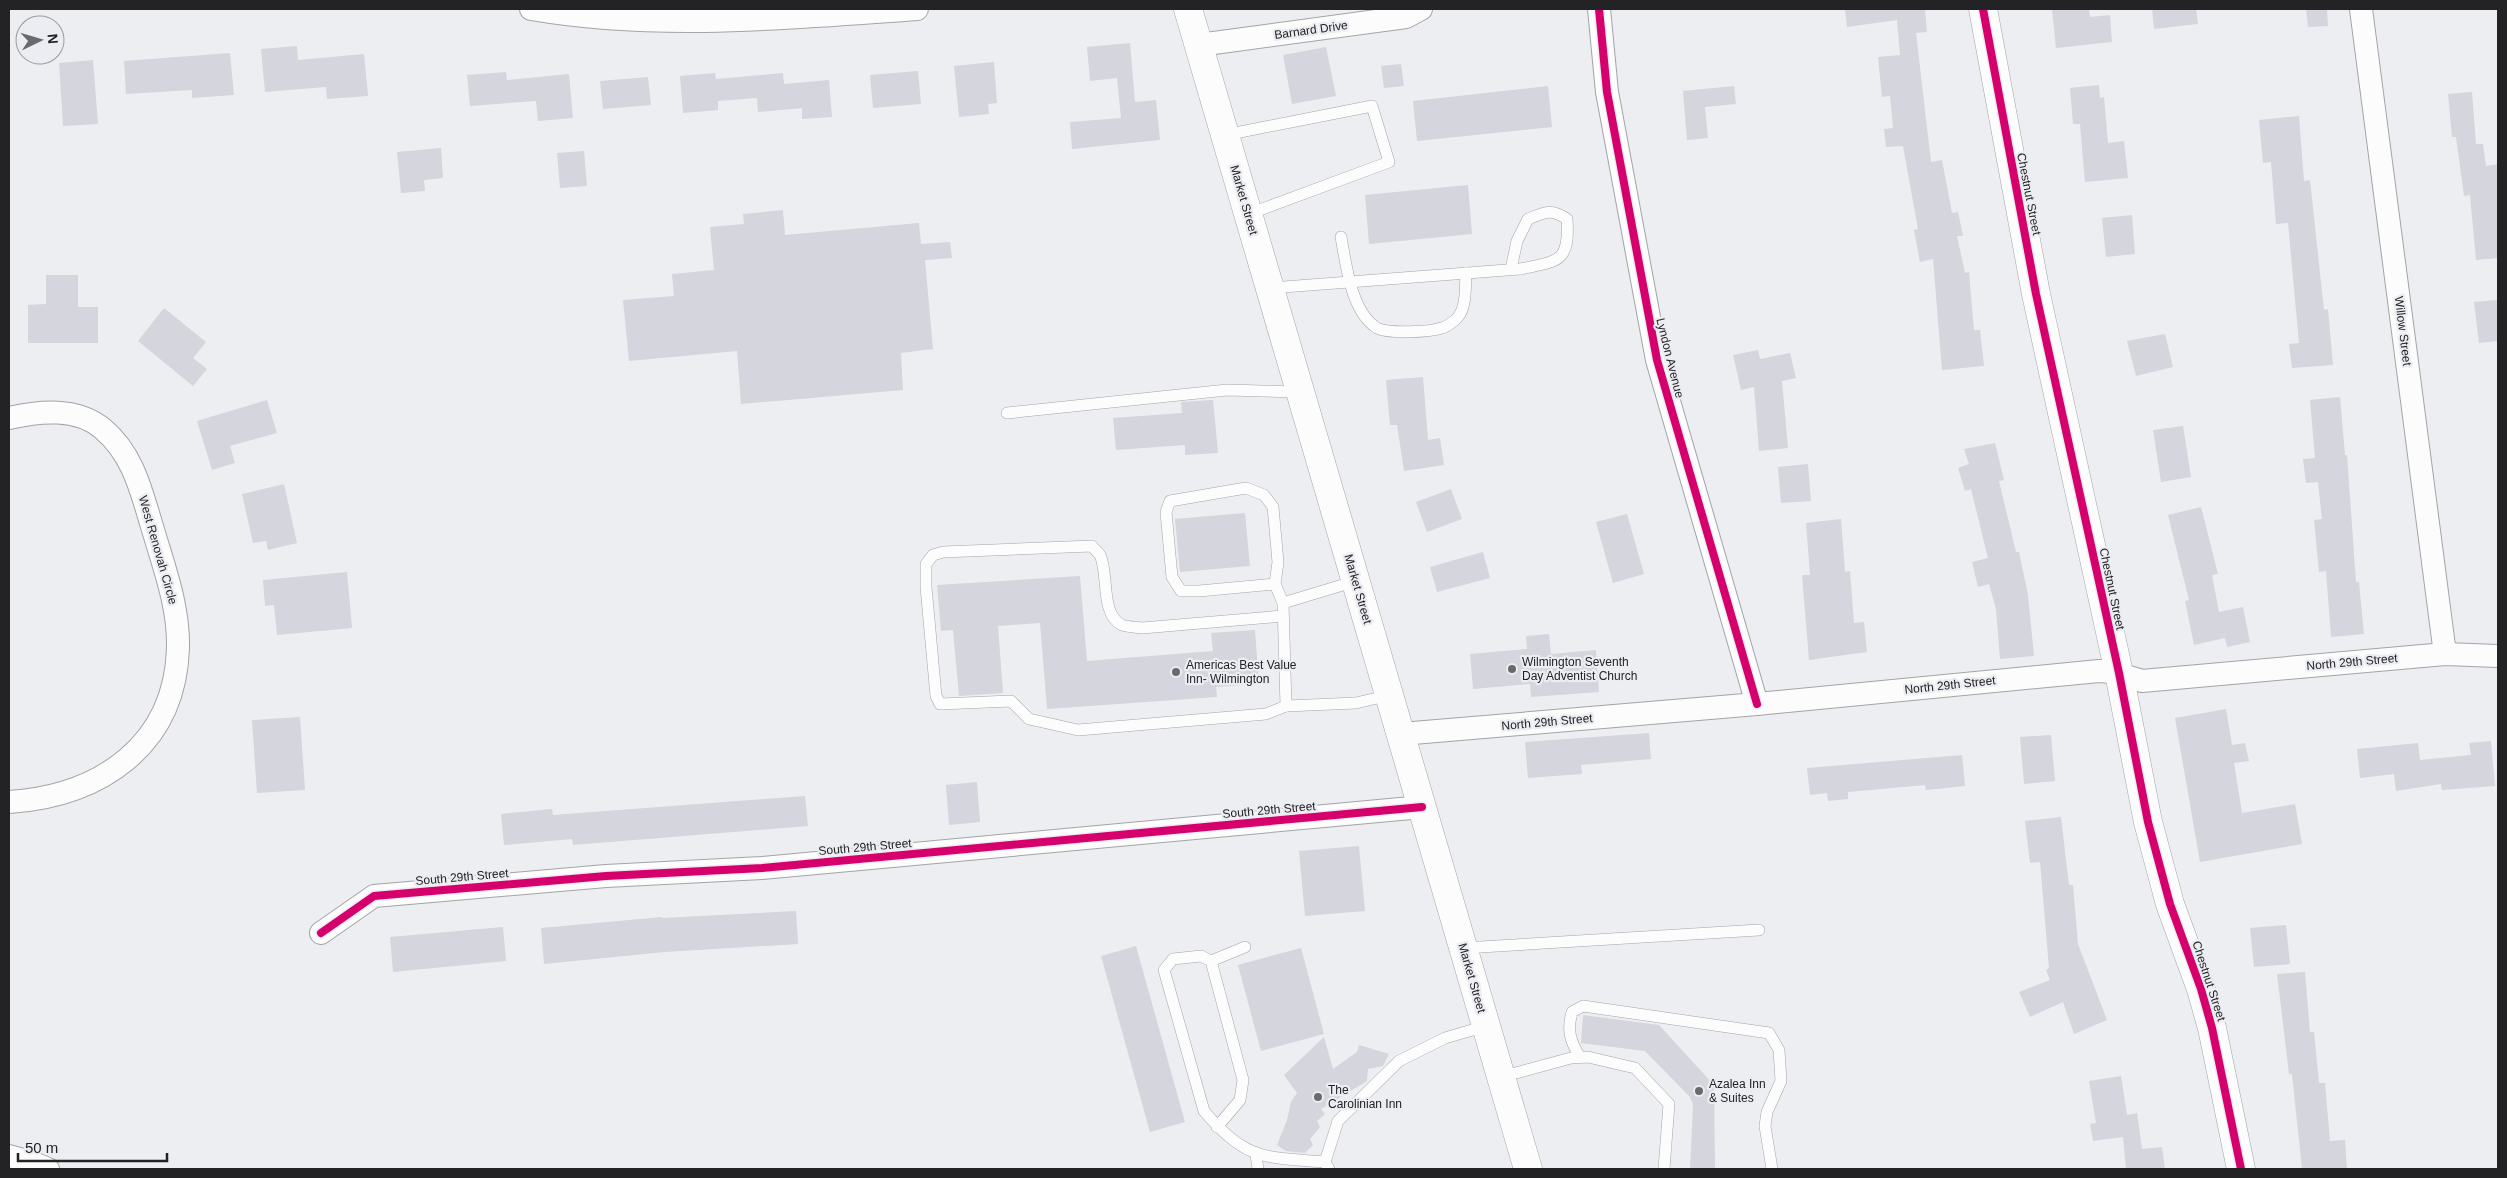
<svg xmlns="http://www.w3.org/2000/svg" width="2507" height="1178" font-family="Helvetica,sans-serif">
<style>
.building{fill:#d4d5dd}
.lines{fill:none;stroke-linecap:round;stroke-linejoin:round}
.lane-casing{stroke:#a3a4a6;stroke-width:12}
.street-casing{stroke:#a3a4a6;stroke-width:24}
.secondary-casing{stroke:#a3a4a6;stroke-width:29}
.primary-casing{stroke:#a3a4a6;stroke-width:29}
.lane{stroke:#fcfcfd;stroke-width:11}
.street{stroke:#fcfcfd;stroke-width:22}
.secondary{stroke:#fcfcfd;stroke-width:28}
.primary{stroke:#fcfcfd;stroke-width:28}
.cycleway-casing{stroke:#ecedf2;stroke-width:11}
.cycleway{stroke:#d6006c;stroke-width:8}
.poi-dot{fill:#6a6a6c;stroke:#ecedf2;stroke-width:2}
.labels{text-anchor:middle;stroke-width:4.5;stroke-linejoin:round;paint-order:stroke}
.street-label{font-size:12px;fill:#232325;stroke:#ecedf2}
.poi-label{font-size:12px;fill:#232325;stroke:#ecedf2;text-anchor:start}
</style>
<rect width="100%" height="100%" fill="#edeef1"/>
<g class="building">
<polygon points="1845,9 1925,9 1927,32 1916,33 1931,162 1942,160 1952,213 1958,212 1963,236 1957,236 1965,273 1969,272 1974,330 1980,330 1984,366 1942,370 1933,259 1920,262 1914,230 1918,229 1903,146 1886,147 1884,129 1893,128 1890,96 1882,97 1878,57 1900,55 1897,20 1847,27"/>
<polygon points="2052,9 2089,9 2090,17 2110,15 2112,42 2056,48"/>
<polygon points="2152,9 2196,9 2198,24 2154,29"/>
<polygon points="2306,9 2327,9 2328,26 2308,27"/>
<polygon points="1130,43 1135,102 1156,100 1160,140 1072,149 1070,122 1121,118 1117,78 1090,81 1087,47"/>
<polygon points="297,46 298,60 364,54 368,96 327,99 326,87 265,92 261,49"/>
<polygon points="1326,47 1336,96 1292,104 1283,55"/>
<polygon points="230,53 234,95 192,98 192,90 126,94 124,61"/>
<polygon points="93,60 98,124 63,126 59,63"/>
<polygon points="994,62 997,103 988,104 989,114 959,117 954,66"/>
<polygon points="1401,64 1404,86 1384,88 1381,66"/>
<polygon points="918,71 921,104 873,108 870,75"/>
<polygon points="506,72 507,80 569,74 573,118 538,121 536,101 470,106 467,75"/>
<polygon points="715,73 716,79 783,73 784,84 829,80 832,117 802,119 802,108 758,112 757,98 718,101 718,110 683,113 680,76"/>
<polygon points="648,77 651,105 603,109 600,81"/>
<polygon points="2099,85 2100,98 2104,97 2108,143 2124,141 2128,178 2085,182 2080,124 2073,124 2070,88"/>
<polygon points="1548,86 1552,127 1417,141 1413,101"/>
<polygon points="1734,86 1736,104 1705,107 1708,138 1687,140 1683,91"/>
<polygon points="2472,92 2476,144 2483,144 2486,166 2498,164 2498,258 2476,260 2470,195 2464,196 2456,137 2452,137 2448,94"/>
<polygon points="2299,116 2304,181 2310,180 2324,310 2328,309 2333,365 2292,368 2289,344 2299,343 2288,223 2276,224 2271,162 2263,163 2259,120"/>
<polygon points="441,148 443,178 424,180 425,191 401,193 397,152"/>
<polygon points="584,151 587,186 560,188 557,153"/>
<polygon points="1468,185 1472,234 1369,244 1365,195"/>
<polygon points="783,210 785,235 919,223 921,244 950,242 952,258 925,260 933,349 901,353 903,390 741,404 737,351 629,361 623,300 674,296 672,274 714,270 710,227 744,224 743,214"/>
<polygon points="2132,215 2135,254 2106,257 2102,218"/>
<polygon points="46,275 78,275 78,307 98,307 98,343 28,343 28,305 46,304"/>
<polygon points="2498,300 2498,341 2479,343 2474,302"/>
<polygon points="164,308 206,342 193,358 207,369 193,386 138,341"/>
<polygon points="2165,334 2173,367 2136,376 2127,341"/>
<polygon points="1758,350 1760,359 1790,353 1796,378 1782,381 1788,448 1759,451 1754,387 1741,390 1733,355"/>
<polygon points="1423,377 1428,440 1440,438 1444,465 1404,471 1397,425 1390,425 1386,380"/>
<polygon points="2340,397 2345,455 2347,455 2356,582 2359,582 2364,634 2331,637 2326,571 2319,572 2314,520 2322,519 2318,482 2306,483 2303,459 2315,458 2310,400"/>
<polygon points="267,400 277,433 230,446 235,463 212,470 197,421"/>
<polygon points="1213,400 1218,453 1185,455 1185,445 1116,450 1113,418 1182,413 1181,402"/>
<polygon points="2183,426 2191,477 2161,482 2153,430"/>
<polygon points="1995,443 2004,480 1999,481 2016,552 2019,552 2028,595 2034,656 2000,659 1996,609 1989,584 1978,587 1972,562 1988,558 1971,489 1965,491 1958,468 1969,464 1964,449"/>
<polygon points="1808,464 1811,501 1781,503 1778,467"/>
<polygon points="284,484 297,543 268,550 266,541 253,543 242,494"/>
<polygon points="1451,489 1462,519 1427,532 1416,502"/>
<polygon points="2201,507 2218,574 2212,575 2219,612 2243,607 2250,642 2227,647 2225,638 2194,645 2185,601 2189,600 2168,515"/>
<polygon points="1245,513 1250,566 1180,572 1175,519"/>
<polygon points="1627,514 1644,574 1613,583 1596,522"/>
<polygon points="1841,519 1845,572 1850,571 1854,623 1864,622 1867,652 1809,660 1802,575 1810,575 1806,523"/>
<polygon points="1483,552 1490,578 1437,592 1430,567"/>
<polygon points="347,572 352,628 277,635 274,605 265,606 263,580"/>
<polygon points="1080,576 1087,661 1213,651 1211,633 1255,630 1259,684 1216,687 1217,697 1047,709 1040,623 998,626 1003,693 959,696 953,630 941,631 937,585"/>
<polygon points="1549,634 1551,654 1596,650 1599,692 1531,697 1530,684 1473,689 1470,654 1527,649 1526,636"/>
<polygon points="2226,709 2232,745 2245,743 2249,761 2234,763 2242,813 2295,804 2302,844 2200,862 2175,718"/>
<polygon points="300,717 305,790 257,793 252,720"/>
<polygon points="1649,733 1651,759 1581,765 1582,774 1528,778 1525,742"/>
<polygon points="2051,735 2055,781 2024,784 2020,737"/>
<polygon points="2491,741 2495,786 2442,790 2441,784 2396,791 2394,774 2360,778 2357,749 2418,743 2420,760 2471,755 2469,743"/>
<polygon points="1962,755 1965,786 1926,790 1925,785 1848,792 1848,799 1828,801 1827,793 1810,795 1807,768"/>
<polygon points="977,782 980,822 949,825 946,785"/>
<polygon points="805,796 808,826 573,845 572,839 504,845 501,814 552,809 553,815"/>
<polygon points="2061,817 2069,885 2073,885 2078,944 2107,1020 2074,1034 2063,1002 2030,1017 2019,992 2050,980 2046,970 2049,968 2040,862 2030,863 2025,821"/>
<polygon points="1359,846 1365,911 1305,916 1299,851"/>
<polygon points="796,911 798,944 665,952 544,964 541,928 662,917 662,918"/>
<polygon points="2286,925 2290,964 2254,967 2250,928"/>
<polygon points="503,927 506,961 393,972 390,937"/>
<polygon points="1136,946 1185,1122 1150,1132 1101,956"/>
<polygon points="1301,948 1324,1034 1261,1051 1238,965"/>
<polygon points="2305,972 2310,1032 2314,1032 2319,1083 2325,1083 2330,1141 2345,1140 2347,1169 2302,1169 2292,1074 2289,1074 2277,974"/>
<polygon points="1583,1015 1659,1025 1714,1085 1715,1169 1690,1169 1693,1105 1690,1097 1645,1051 1581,1043"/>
<polygon points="1324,1037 1333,1069 1357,1052 1359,1045 1389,1054 1383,1066 1368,1069 1367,1081 1321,1109 1325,1114 1317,1121 1320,1127 1310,1139 1313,1145 1305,1153 1286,1151 1277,1145 1287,1120 1291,1102 1297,1093 1284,1075"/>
<polygon points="2121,1076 2127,1115 2137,1113 2142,1149 2162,1147 2165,1169 2126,1169 2123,1137 2093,1141 2090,1124 2096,1123 2089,1081"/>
</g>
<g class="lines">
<g class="lane-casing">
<g id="lane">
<polyline points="1225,135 1372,106 1389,162 1249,214"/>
<path d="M 1341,237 C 1346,264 1351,312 1377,328 C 1388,334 1430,332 1442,328 C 1446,327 1455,321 1458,317 C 1467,306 1465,286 1466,273"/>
<path d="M 1270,288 L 1520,269 C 1558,261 1570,263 1567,219 C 1551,208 1545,212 1528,219 L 1517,241 L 1511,269"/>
<polyline points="1007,413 1227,390 1300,392"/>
<path d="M 1275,584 L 1199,591 L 1181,591 L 1172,577 L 1166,512 L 1170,501 L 1246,488 L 1264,495 L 1273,507 L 1278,562 L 1275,584 L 1283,603 L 1286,706 L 1266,714 L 1078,730 L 1029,719 L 1011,701 L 940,704 L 936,696 L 926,587 L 926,564 L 933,555 L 943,552 L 1092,546 C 1094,549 1098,552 1100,555 C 1109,573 1100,615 1122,625 C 1127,627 1136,627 1142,628 L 1283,616"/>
<polyline points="1283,603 1356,581"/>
<polyline points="1286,706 1356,703 1390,695"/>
<polyline points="1464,948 1759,930"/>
<polyline points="1211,961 1245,947"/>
<path d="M 1580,1057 C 1570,1041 1567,1030 1572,1012 L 1583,1006 L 1769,1033 L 1779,1050 L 1781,1081 L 1767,1112 L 1765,1126 L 1772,1169"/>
<polyline points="1501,1077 1571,1058 1588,1057 1635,1068 1669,1104 1664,1169"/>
<path d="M 1217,1127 L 1240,1100 L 1243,1080 L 1211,961 L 1201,956 L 1173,959 L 1164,970 L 1204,1111 C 1246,1161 1264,1157 1325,1162"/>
<polyline points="1256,1155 1258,1169"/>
<polyline points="1329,1169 1325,1162 1338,1121 1399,1061 1445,1038 1486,1026"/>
</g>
</g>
<g class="street-casing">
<g id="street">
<path d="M 531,9 C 659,31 789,18 917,9"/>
<polyline points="1599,9 1607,92 1657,360 1757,704"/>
<polyline points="2361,9 2445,654"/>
<polyline points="1199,45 1406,17 1421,9"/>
<path d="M 9,418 C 40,411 77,407 103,429 C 135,456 142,495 154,533 C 165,570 179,608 178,648 C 175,746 100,796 9,802"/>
<polyline points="1401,734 1757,704 2099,671 2113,672 2142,681 2445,654 2498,656"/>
<polyline points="321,933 374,896 606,876 762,868 1422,807"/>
<polyline points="9,1156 31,1162 48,1169"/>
</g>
</g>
<g class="secondary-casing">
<polyline id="secondary" points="1983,9 2036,294 2119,673 2148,822 2170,904 2201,989 2212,1028 2241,1169"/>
</g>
<g class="primary-casing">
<polyline id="primary" points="1188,9 1528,1169"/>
</g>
<use href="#lane" class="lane"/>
<use href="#street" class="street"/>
<use href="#secondary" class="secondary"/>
<use href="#primary" class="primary"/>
<g class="cycleway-casing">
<g id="cycleway">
<polyline points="1599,9 1607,92 1657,360 1757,704"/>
<polyline points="1983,9 2036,294 2119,673 2148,822 2170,904 2201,989 2212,1028 2241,1169"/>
<polyline points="321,933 374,896 606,876 762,868 1422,807"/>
</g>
</g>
<use href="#cycleway" class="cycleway"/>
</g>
<g class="poi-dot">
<circle cx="1512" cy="669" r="5"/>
<circle cx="1176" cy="672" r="5"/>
<circle cx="1699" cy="1091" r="5"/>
<circle cx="1318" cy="1097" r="5"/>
</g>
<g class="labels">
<g class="street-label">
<text transform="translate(1311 30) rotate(-8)" y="4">Barnard Drive</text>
<text transform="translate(2029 194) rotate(79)" y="4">Chestnut Street</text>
<text transform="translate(1244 200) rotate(74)" y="4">Market Street</text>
<text transform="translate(2403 331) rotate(83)" y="4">Willow Street</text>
<text transform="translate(1670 358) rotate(76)" y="4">Lyndon Avenue</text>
<text transform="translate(158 550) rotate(74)" y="4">West Renovah Circle</text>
<text transform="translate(1358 589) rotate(74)" y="4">Market Street</text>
<text transform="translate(2112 589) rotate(78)" y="4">Chestnut Street</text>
<text transform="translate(2352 662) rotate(-5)" y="4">North 29th Street</text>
<text transform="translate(1950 685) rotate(-6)" y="4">North 29th Street</text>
<text transform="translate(1547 722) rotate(-5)" y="4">North 29th Street</text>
<text transform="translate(1269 810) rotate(-5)" y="4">South 29th Street</text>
<text transform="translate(865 847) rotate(-5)" y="4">South 29th Street</text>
<text transform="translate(462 877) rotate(-5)" y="4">South 29th Street</text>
<text transform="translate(1472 978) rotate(74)" y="4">Market Street</text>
<text transform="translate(2209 981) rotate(72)" y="4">Chestnut Street</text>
</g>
<g class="poi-label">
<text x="1522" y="666">Wilmington Seventh<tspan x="1522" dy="14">Day Adventist Church</tspan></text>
<text x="1186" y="669">Americas Best Value<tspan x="1186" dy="14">Inn- Wilmington</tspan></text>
<text x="1709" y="1088">Azalea Inn<tspan x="1709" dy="14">&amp; Suites</tspan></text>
<text x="1328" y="1094">The<tspan x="1328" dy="14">Carolinian Inn</tspan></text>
</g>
</g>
<rect width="2507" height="1178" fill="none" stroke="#232325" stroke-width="20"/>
<g transform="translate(40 40) rotate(85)"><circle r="24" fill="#ecedf2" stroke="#9c9ca0"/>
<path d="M0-4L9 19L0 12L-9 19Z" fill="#6a6a6c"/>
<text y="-8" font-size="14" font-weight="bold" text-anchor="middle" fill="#232325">N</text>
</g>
<path d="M18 1153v8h149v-8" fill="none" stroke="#232325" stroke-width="2.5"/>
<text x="25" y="1153" font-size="15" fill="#232325" stroke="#ecedf2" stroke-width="4" paint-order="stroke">50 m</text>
</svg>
